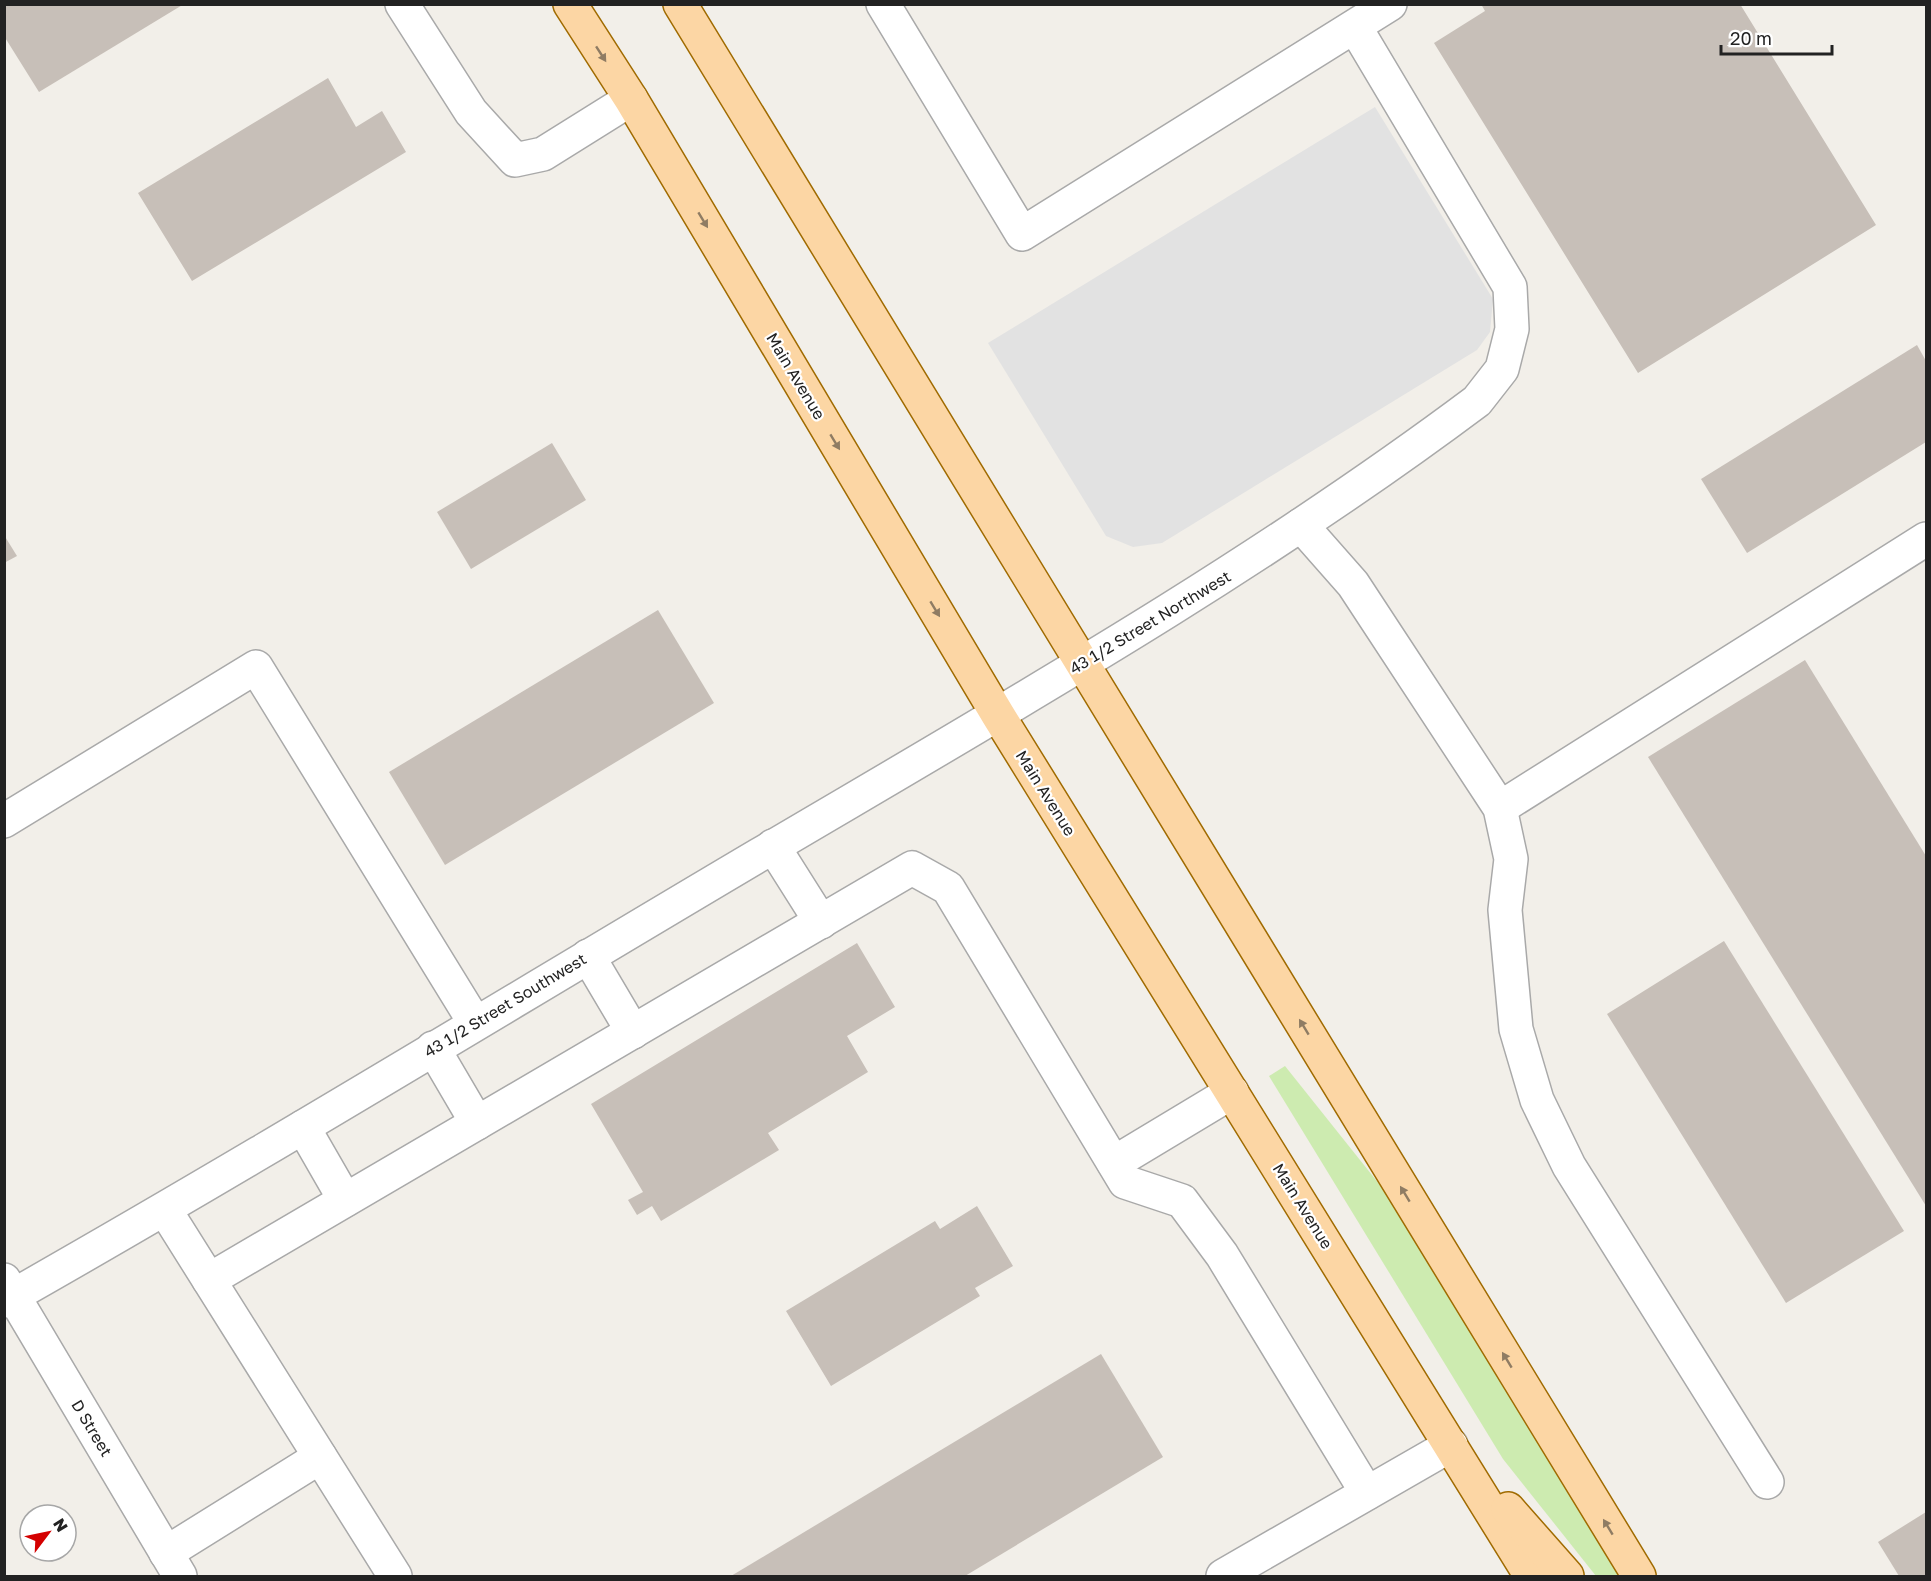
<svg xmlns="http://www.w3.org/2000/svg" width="1931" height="1581" font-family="'Golos Text',sans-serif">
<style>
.grass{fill:#cdebb0}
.parking{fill:#e2e2e2}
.building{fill:#c7bfb8}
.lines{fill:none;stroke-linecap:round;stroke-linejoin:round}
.minor-casing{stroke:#a9a9a9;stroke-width:36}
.major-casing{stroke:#a06b00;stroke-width:36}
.minor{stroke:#fff;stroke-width:33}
.major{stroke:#fcd6a4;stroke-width:33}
.oneway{fill:#8f7c63}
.labels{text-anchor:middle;stroke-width:4.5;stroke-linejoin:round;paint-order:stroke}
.street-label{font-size:16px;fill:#222;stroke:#fff}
</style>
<rect width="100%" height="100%" fill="#f2efe9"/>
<polygon class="grass" points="1285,1066 1419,1234 1627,1576 1596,1576 1503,1459 1269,1076"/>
<polygon class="parking" points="1375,107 1493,299 1490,332 1477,350 1162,543 1133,547 1106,536 988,343"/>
<g class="building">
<polygon points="4,4 184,4 39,92 4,36"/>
<polygon points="1481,4 1740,4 1876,225 1638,373 1434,43 1485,11"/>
<polygon points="328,78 356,127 382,111 406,152 192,281 138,193"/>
<polygon points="1917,345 1926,361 1926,442 1747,553 1701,479"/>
<polygon points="552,443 586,500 471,569 437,512"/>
<polygon points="4,535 17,556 4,563"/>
<polygon points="658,610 714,703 445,865 389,772"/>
<polygon points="1805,660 1926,856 1926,1206 1648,757"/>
<polygon points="1724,941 1904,1231 1786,1303 1607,1014"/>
<polygon points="857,943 895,1007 847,1036 868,1072 768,1133 779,1150 661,1221 652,1206 637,1215 628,1200 643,1192 591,1104"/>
<polygon points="977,1206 1013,1266 975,1288 980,1296 831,1386 786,1311 935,1221 940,1229"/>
<polygon points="1101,1354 1163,1457 965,1576 731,1576"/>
<polygon points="1926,1512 1926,1576 1899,1576 1878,1542"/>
</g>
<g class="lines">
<g class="minor-casing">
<g id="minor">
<polyline points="402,4 471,112 515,160 543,154 631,99"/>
<polyline points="883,4 1022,234 1390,4"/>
<polyline points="1301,525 1353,584 1500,808 1511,859 1505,910 1516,1029 1537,1100 1569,1166 1767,1482"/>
<polyline points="1500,808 1926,539"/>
<polyline points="4,821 256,667 475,1023"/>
<polyline points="773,846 821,922"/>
<polyline points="588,956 633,1032"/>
<polyline points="433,1048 477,1123"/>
<polyline points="303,1127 345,1200"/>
<polyline points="1114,1163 1232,1092"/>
<polyline points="165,1210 395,1576"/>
<polyline points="4,1280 180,1576"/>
<polyline points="209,1280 912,868 948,888 1125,1182 1182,1201 1222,1255 1367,1493"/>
<path d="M 4,1301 C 258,1157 507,1004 759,855 C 1003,711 1250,571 1477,401 L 1502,369 L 1512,329 L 1510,287 L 1355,27"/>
<polyline points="166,1553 320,1457"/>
<polyline points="1223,1576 1451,1445"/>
</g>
</g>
<g class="major-casing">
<g id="major">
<polyline points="570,4 631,99 998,715 1531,1576"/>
<polyline points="680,4 1639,1576"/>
<polyline points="1508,1509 1567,1576"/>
</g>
</g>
<use href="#minor" class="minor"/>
<use href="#major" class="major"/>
</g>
<defs><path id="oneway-solid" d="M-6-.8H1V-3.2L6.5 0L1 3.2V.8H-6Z" transform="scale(1.5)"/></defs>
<g class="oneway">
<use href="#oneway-solid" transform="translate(601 54) rotate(57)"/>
<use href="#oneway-solid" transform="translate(703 220) rotate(59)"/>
<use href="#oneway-solid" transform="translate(835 442) rotate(59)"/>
<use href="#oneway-solid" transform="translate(935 609) rotate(59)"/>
<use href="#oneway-solid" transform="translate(1304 1027) rotate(-121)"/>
<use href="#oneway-solid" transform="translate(1405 1194) rotate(-121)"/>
<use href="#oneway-solid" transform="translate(1507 1360) rotate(-121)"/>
<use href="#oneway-solid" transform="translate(1608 1527) rotate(-121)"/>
</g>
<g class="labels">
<g class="street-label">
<text transform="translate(796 376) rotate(59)" y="6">Main Avenue</text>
<text transform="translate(1150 622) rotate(-31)" y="6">43 1/2 Street Northwest</text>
<text transform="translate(1046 793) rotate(58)" y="6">Main Avenue</text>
<text transform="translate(505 1005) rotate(-31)" y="6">43 1/2 Street Southwest</text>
<text transform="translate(1303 1206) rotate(58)" y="6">Main Avenue</text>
<text transform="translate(92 1428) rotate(59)" y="6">D Street</text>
</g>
</g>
<rect width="1931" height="1581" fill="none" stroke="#222222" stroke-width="12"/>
<g transform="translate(48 1533) rotate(58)"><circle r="28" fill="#ffffff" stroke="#a7a7a7" stroke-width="1.5"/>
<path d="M0-4.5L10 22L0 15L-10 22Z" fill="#d40000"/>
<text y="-9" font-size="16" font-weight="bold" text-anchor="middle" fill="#222222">N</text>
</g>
<path d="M1721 45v9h111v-9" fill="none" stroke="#222222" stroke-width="3"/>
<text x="1730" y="45" font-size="18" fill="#222222" stroke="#ffffff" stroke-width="4.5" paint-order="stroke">20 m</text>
</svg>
